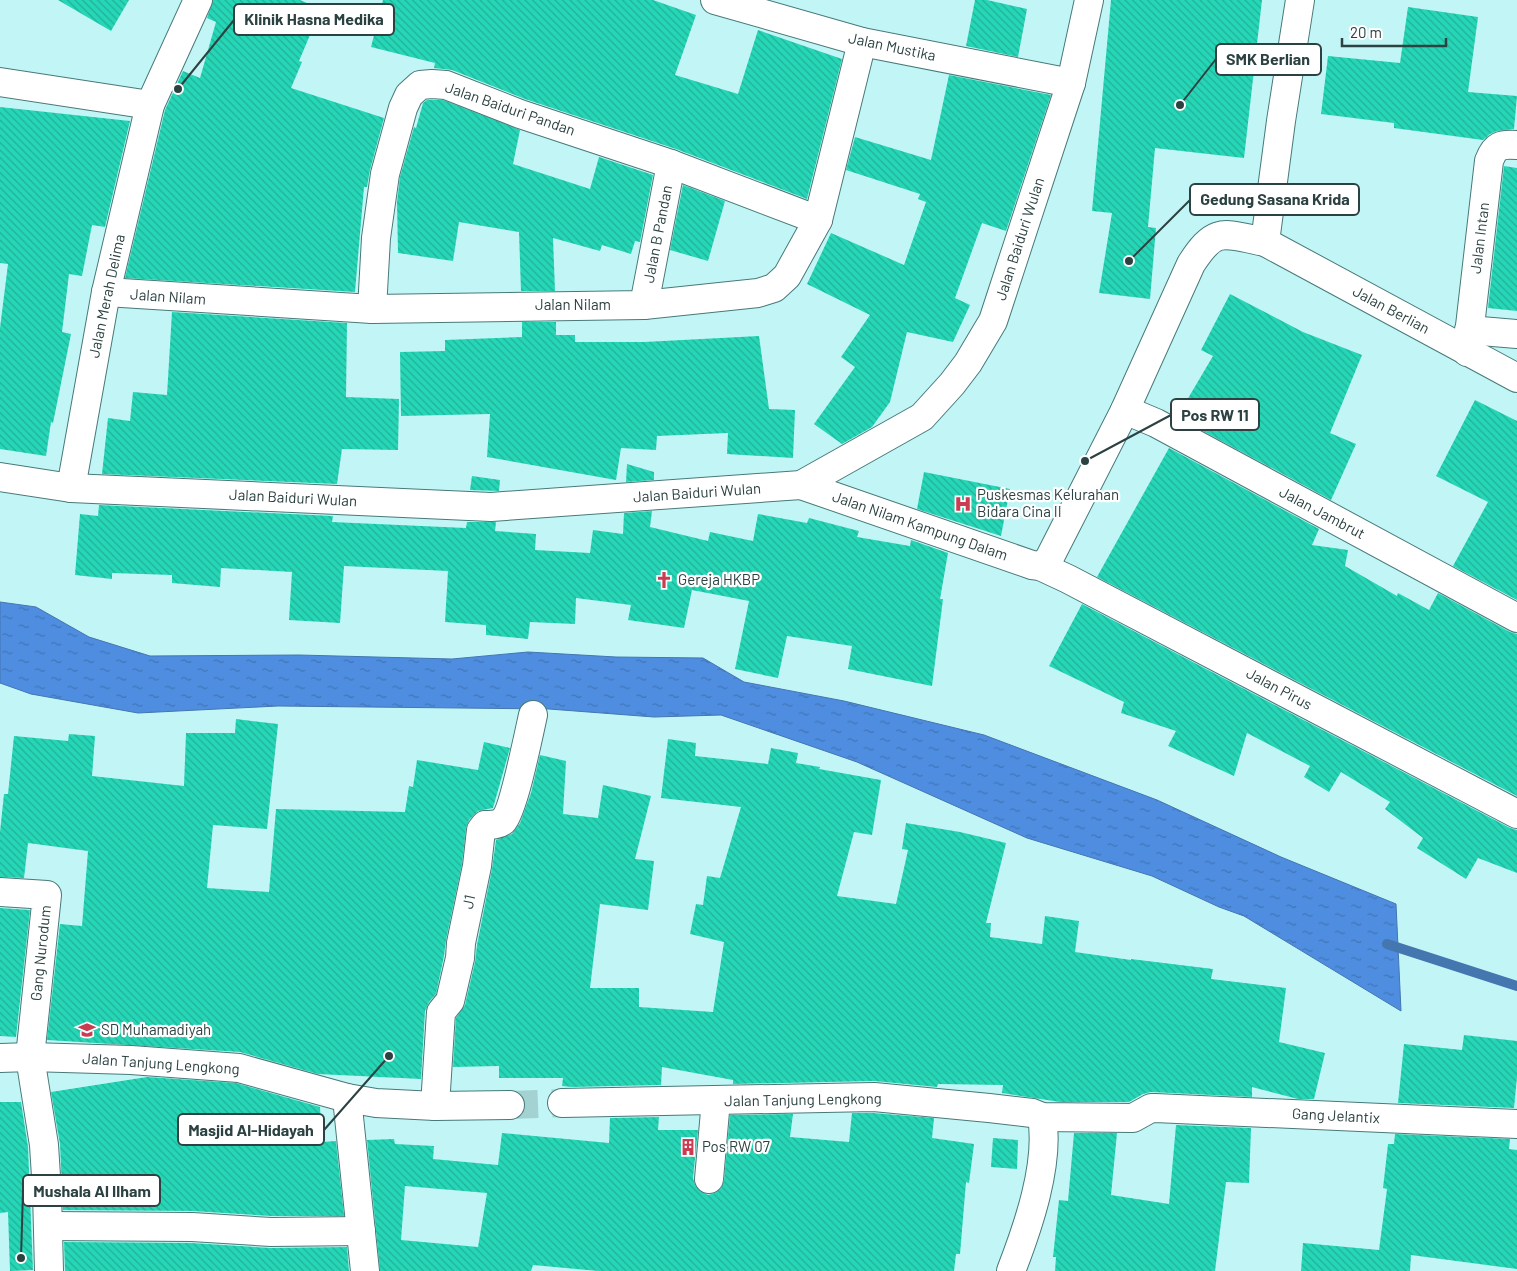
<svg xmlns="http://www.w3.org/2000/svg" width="1517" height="1271" font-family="Barlow,sans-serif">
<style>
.water{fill:url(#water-ripples);stroke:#4476b0}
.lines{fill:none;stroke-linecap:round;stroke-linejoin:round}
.stream{stroke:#4476b0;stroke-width:10}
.building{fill:url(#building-back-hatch);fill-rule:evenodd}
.minor-tunnel{stroke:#a4d2d2;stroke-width:28;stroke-dasharray:28 14;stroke-linecap:butt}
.minor-casing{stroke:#487979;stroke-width:30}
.minor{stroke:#fff;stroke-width:28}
.labels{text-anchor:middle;stroke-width:4.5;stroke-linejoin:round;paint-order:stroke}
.street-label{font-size:15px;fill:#2c4141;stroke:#fff}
.poi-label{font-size:15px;fill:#2c4141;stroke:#fff;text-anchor:start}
.leader{fill:none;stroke:#2c4141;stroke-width:2}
.callout-dot{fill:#2c4141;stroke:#fff;stroke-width:2}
.callout{fill:#fff;stroke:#2c4141;stroke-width:2}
.callout-label{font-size:16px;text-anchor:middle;font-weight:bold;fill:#2c4141}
</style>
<defs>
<pattern id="water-ripples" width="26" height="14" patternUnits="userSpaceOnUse" patternTransform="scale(1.25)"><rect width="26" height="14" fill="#4e8de0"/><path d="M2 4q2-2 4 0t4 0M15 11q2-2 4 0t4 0" fill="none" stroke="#4175b7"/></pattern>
<pattern id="building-back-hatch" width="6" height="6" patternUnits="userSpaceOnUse" patternTransform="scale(1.25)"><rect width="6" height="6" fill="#26d7b7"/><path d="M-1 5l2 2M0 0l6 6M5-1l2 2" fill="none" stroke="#21b096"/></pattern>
</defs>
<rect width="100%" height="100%" fill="#c2f6f6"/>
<polygon class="water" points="0,602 36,607 89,637 150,656 299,655 452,659 528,652 616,657 703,658 744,682 844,701 984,735 1157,800 1281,857 1396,904 1401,1011 1244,916 1219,907 1152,876 1027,838 857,762 721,715 654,717 549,709 278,706 138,713 31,694 0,683"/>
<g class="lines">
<polyline class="stream" points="1387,944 1517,986"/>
</g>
<g class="building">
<polygon points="58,0 129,0 111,31"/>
<polygon points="213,0 300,0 321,9 299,61 302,62 291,88 384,118 370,170 367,187 364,187 355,292 125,278 165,110 183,71 200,78 216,22 207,18"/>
<polygon points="383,0 653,0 696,15 675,75 738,94 758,30 842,59 807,199 676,149 525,99 452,70 434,68 435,63 371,47"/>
<polygon points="975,0 987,0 1027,9 1018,57 966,46"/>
<polygon points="1111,0 1262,0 1244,158 1155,148 1148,227 1156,228 1150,299 1099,293 1112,213 1092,211"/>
<polygon points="1408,7 1478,17 1468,92 1517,96 1514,129 1497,131 1490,134 1483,140 1394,128 1394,123 1321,114 1328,56 1400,63"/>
<polygon points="949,75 1051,95 1006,231 982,223 955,298 970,305 953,342 907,332 890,402 872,427 842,444 814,424 855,367 841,357 870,315 807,284 831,233 904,265 926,202 918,199 920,194 846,170 855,137 931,160"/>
<polygon points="427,100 443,100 520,130 513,164 590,189 599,157 653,175 640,242 635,241 631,254 602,245 600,251 553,238 555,291 521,291 519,232 459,222 453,261 398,253 397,202 400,177 414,127 416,128 423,103"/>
<polygon points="0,107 130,121 105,227 92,225 82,276 69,274 62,332 71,334 53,423 51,422 46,456 0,449 0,328 8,264 0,263"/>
<polygon points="1504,166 1517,168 1517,311 1488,308"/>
<polygon points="683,185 725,201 708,261 670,250"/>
<polygon points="1230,294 1303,332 1362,355 1330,433 1356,444 1331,500 1177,417 1213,356 1201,350"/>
<polygon points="172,312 347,323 346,397 399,399 398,450 342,449 337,484 102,474 108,418 130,421 133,392 167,395"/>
<polygon points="522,322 556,322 556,335 575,335 575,342 644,342 759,336 769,409 795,410 793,458 727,454 728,433 657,436 656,450 621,448 616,480 487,457 490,414 401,416 400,352 445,351 445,340 522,337"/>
<polygon points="1475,400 1517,421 1517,600 1453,566 1488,502 1436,476"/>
<polygon points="1169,448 1319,529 1312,545 1348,550 1345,566 1397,596 1398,593 1429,610 1438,593 1510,632 1517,634 1517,796 1097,577"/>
<polygon points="627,464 654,472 654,480 626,482"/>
<polygon points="924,472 1010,489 1001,536 917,509"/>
<polygon points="472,476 500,480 499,491 470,490"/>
<polygon points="99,505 333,516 332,522 466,528 467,522 496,522 495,531 536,534 535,550 590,553 593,530 623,534 624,513 652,511 650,527 708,541 710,532 753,541 758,514 807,523 809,518 859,531 857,537 910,546 911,540 948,553 940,599 943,599 932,686 848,669 852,646 787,636 778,678 735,669 749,601 692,590 684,628 628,620 631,605 576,598 575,624 530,622 528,639 486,635 486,625 445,622 448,571 344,566 340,623 289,620 292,572 221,568 220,587 172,583 172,575 112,573 112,579 75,575 80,514 98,516"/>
<polygon points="1082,604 1510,828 1517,830 1517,873 1478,858 1466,879 1417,848 1423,838 1385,809 1390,802 1341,772 1329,792 1304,777 1310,766 1247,733 1234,776 1168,746 1176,731 1121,713 1124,702 1049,666"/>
<polygon points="236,719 278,724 267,829 213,825 207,888 269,892 276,809 405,812 409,786 413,787 417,760 478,770 484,742 510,748 493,808 478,811 469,820 466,828 462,864 446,940 444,956 436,994 429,1002 425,1011 421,1079 318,1074 240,1052 47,1040 60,924 82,926 88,851 28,843 24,878 0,877 0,832 4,794 8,794 14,736 68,741 69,734 95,736 92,776 184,786 186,733 235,733"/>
<polygon points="668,739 696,743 695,756 768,764 771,748 798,753 796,763 820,767 819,769 881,780 872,835 854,832 837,896 896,904 908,850 902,849 906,823 960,832 1006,843 986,923 991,923 990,937 1042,944 1045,916 1079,921 1075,952 1131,960 1131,959 1213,969 1211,979 1286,988 1279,1042 1325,1053 1314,1099 1298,1099 1252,1087 1252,1097 1151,1092 1143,1094 1129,1102 1060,1102 1002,1093 1003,1085 938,1084 937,1087 874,1081 733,1084 733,1080 662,1067 661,1085 572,1087 562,1086 563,1078 499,1078 499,1066 453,1067 456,1018 465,1005 475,962 477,945 492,869 496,840 512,834 520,823 531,793 540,755 566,761 563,814 598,818 603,785 651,796 635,859 654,861 648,910 600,904 590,988 639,988 639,1007 713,1012 724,942 690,934 696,904 703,905 707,876 720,878 741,807 661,798"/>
<polygon points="0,908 30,910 16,1037 0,1036"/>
<polygon points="1464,1035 1517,1041 1517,1077 1514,1108 1398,1103 1404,1044 1462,1050"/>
<polygon points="147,1077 236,1083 320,1107 322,1142 336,1141 344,1216 271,1216 192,1211 63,1210 60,1144 51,1092"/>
<polygon points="0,1102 21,1102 28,1147 33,1270 10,1271 8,1212 0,1213"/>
<path d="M 852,1113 L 873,1113 L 934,1118 L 932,1138 L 974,1144 L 969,1183 L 966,1182 L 960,1254 L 956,1254 L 954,1271 L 598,1271 L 533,1265 L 531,1271 L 380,1271 L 367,1140 L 394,1139 L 395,1144 L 434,1146 L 433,1159 L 498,1165 L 502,1133 L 609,1143 L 610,1118 L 659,1117 L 658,1130 L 698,1130 L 693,1178 L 695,1185 L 700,1191 L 708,1195 L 715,1193 L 721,1188 L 724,1181 L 730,1115 L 793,1114 L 790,1137 L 849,1142 ZM 405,1186 L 487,1193 L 478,1247 L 401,1240 Z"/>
<polygon points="1176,1125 1251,1128 1249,1183 1226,1182 1215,1271 1055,1271 1056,1257 1053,1257 1059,1200 1068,1201 1074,1133 1117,1133 1111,1195 1169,1204"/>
<polygon points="1395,1134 1510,1139 1509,1149 1517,1150 1517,1269 1411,1255 1410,1271 1301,1271 1303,1243 1379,1250 1387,1189 1383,1188 1388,1144 1394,1144"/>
<polygon points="993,1138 1018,1140 1017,1169 991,1167"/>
<polygon points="64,1242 191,1243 271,1248 347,1247 349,1271 65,1271"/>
</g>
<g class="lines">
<polyline class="minor-tunnel" points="510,1105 562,1103"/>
<g class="minor-casing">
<g id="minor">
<polyline points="715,0 862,42 1071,83"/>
<polyline points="0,82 150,105"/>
<polyline points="1265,242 1281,121 1300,0"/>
<polyline points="106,292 372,309 644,305 758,293 774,288 787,276 818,220 862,42"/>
<polyline points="644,305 671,164"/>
<polyline points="372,309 376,238 385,174 403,108 409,95 420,85 432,84 446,85 520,114 671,164 818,220"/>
<polyline points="1469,330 1517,334"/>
<path d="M 1467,352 L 1489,161 C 1495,145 1501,144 1517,145"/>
<polyline points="1125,410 1156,423 1517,618"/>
<polyline points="0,477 71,488 491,507 801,485 922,417 952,384 968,363 993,321 1071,83 1089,0"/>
<polyline points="801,485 1032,565 1040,566 1068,579 1517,814"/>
<polyline points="71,488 106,292 150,105 198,0"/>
<path d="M 1040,566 L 1046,563 L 1050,557 L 1125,410 L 1191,264 C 1216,225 1224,234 1265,242 L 1517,378"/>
<polyline points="0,892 47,895 30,1057 44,1145 47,1192 49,1271"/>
<polyline points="0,1058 30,1057 131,1060 239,1068 347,1098 376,1103 435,1106 510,1105"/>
<polyline points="347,1098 365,1271"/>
<polyline points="562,1103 874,1097 989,1108 1032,1113 1042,1117 1133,1118 1151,1108 1155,1108 1517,1124"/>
<path d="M 435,1106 L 441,1012 L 450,1001 L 460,958 L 461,943 L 477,866 L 481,830 L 485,825 C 491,825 498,825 503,821 C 513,812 529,733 533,715"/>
<polyline points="709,1179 716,1100"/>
<polyline points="48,1226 192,1227 271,1232 361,1231"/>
<path d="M 1011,1271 C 1028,1227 1050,1164 1042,1117"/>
</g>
</g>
<use href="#minor" class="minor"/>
</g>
<defs>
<g id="hospital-bare" transform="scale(1.35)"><path d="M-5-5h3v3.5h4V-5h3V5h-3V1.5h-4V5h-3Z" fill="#cb3b52" stroke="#fff" stroke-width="2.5" paint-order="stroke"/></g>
<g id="church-bare" transform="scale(1.35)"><path d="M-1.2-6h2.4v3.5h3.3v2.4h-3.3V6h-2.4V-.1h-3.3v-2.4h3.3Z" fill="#cb3b52" stroke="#fff" stroke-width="2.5" paint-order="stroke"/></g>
<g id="school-bare" transform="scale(1.35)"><path d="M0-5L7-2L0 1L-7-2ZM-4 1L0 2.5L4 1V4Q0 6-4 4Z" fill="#cb3b52" stroke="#fff" stroke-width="2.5" paint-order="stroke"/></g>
<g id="building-bare" transform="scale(1.35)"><path d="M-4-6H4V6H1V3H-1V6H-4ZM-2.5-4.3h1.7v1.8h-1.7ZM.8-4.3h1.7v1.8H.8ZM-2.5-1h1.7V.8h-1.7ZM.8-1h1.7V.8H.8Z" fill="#cb3b52" stroke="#fff" stroke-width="2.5" paint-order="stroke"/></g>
</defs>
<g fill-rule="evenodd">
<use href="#hospital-bare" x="963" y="504"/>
<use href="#church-bare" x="664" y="580"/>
<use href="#school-bare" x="87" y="1030"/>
<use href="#building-bare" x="688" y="1147"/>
</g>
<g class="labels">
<g class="street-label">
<text transform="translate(892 47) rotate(12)" y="5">Jalan Mustika</text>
<text transform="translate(510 109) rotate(19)" y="5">Jalan Baiduri Pandan</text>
<text transform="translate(658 234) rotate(-79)" y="5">Jalan B Pandan</text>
<text transform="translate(1480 238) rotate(-83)" y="5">Jalan Intan</text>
<text transform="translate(1020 239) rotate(-72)" y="5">Jalan Baiduri Wulan</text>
<text transform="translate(107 296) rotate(-78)" y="5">Jalan Merah Delima</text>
<text transform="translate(168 297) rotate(4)" y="5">Jalan Nilam</text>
<text x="573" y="310">Jalan Nilam</text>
<text transform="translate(1391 310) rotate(28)" y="5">Jalan Berlian</text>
<text transform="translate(697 493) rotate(-4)" y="5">Jalan Baiduri Wulan</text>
<text transform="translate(293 498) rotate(3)" y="5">Jalan Baiduri Wulan</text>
<text transform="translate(1322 513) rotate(28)" y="5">Jalan Jambrut</text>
<text transform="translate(920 526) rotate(19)" y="5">Jalan Nilam Kampung Dalam</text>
<text transform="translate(1279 689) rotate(28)" y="5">Jalan Pirus</text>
<text transform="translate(469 902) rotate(-78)" y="5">J1</text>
<text transform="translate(41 953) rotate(-84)" y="5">Gang Nurodum</text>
<text transform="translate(161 1064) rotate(4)" y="5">Jalan Tanjung Lengkong</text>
<text transform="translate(803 1100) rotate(-1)" y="5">Jalan Tanjung Lengkong</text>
<text transform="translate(1336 1116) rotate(3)" y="5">Gang Jelantix</text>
</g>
<g class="poi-label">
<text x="977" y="500">Puskesmas Kelurahan<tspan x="977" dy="17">Bidara Cina II</tspan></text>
<text x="678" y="585">Gereja HKBP</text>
<text x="101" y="1035">SD Muhamadiyah</text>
<text x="702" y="1152">Pos RW 07</text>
</g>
</g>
<path class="leader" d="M178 89L234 20M1180 105L1216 59M1129 261L1190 200M1085 461L1171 415M389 1056L324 1130M21 1258L23 1191"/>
<g class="callout-dot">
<circle cx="178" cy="89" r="5"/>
<circle cx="1180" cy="105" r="5"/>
<circle cx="1129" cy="261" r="5"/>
<circle cx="1085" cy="461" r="5"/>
<circle cx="389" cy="1056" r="5"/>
<circle cx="21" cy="1258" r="5"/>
</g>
<g class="callout">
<rect x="234" y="4" width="160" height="31" rx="5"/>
<rect x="1216" y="44" width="105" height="31" rx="5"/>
<rect x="1190" y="184" width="169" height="31" rx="5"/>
<rect x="1171" y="399" width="88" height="31" rx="5"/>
<rect x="178" y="1114" width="146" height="31" rx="5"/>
<rect x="23" y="1175" width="137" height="31" rx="5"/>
</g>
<g class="callout-label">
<text x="314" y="25">Klinik Hasna Medika</text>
<text x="1268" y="65">SMK Berlian</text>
<text x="1275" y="205">Gedung Sasana Krida</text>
<text x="1215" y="421">Pos RW 11</text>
<text x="251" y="1136">Masjid Al-Hidayah</text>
<text x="92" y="1197">Mushala Al Ilham</text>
</g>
<path d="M1342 38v8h104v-8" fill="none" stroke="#2c4141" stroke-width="2.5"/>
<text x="1350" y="38" font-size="15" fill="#2c4141" stroke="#ffffff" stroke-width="4" paint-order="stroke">20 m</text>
</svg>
